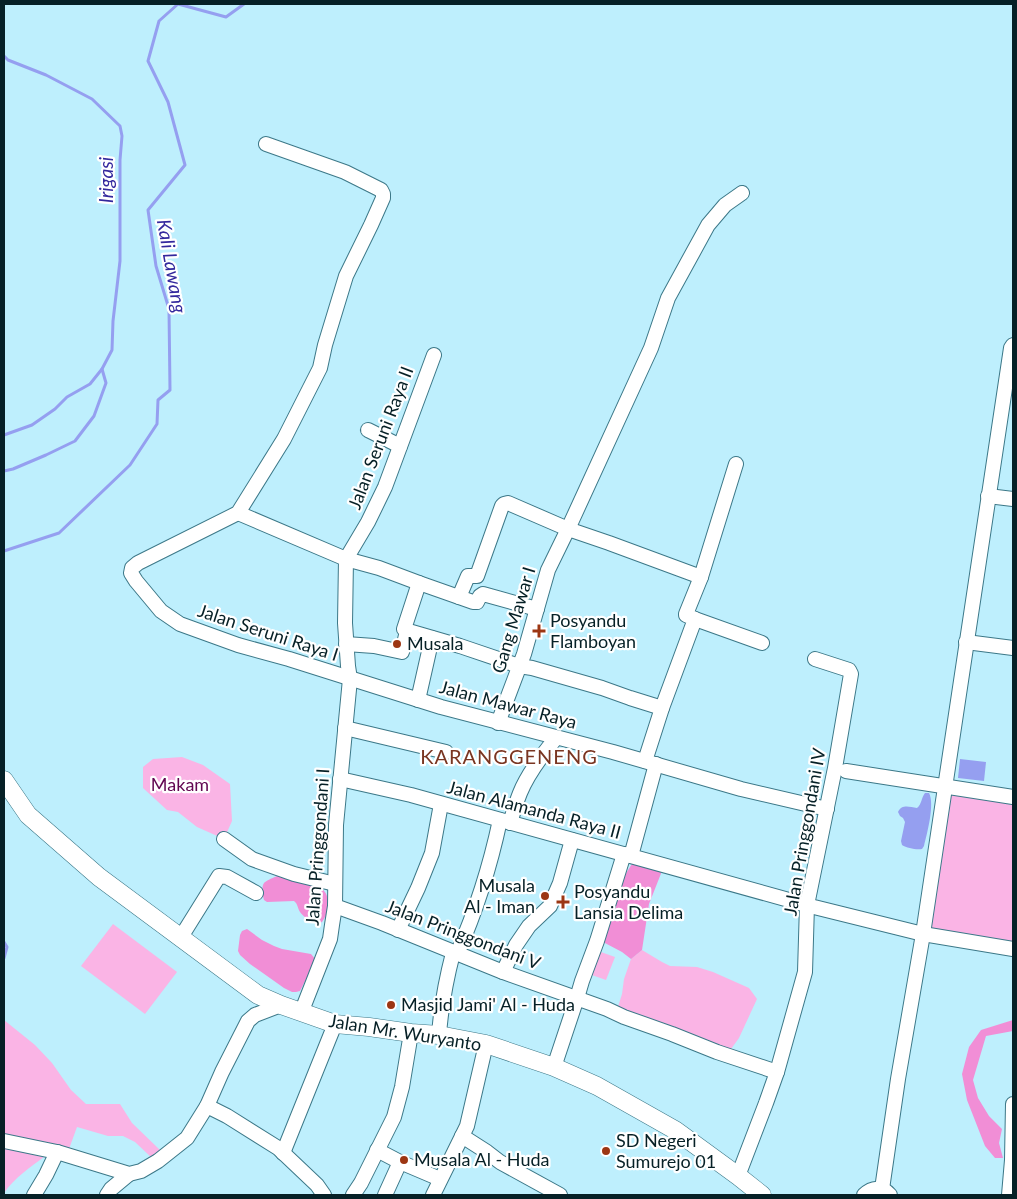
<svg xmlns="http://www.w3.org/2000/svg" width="1017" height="1199" font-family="Lato,sans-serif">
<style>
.green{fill:#fab4e5}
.forest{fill:#f18ed6}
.water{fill:#959ff0}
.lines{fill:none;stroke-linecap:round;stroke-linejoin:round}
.stream{stroke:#959ff0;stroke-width:3}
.minor-casing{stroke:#3c7888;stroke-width:16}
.major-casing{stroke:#3c7888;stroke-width:19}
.minor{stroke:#fff;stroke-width:14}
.major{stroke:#fff;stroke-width:18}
.poi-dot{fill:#9c3613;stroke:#fff;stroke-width:2}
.labels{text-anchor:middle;stroke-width:4.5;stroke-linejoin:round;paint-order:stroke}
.street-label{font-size:18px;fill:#062026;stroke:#fff}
.poi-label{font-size:18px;fill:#062026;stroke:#fff;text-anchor:start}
.park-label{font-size:18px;fill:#610651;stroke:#fff}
.water-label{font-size:19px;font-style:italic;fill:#33289d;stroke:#fff}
.quarter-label{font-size:20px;letter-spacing:1px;fill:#793521;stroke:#fff}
</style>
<rect width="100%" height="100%" fill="#beeffd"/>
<g class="green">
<polygon points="182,757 203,765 230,784 232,821 224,839 197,827 178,812 167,810 143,788 143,767 153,759"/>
<polygon points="946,789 1013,800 1013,946 927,932"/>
<polygon points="113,924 177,972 145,1014 81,966"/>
<polygon points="642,950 662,962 670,966 697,967 713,972 749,988 757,999 739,1038 731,1049 725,1048 617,1010 622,994 624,979 631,959"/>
<polygon points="598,951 615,957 606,980 589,974"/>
<polygon points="4,1020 35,1045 52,1063 71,1090 86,1104 120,1104 132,1123 160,1150 152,1158 135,1142 123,1136 108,1136 77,1127 69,1149 4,1134"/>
<path d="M 4,1145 L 45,1156 C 31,1167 14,1178 4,1193 Z"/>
</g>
<g class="forest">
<path d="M 632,864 L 646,864 L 662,871 L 649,904 L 642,950 L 631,959 L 622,952 L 603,942 C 611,916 616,886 632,864 Z"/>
<path d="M 291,871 L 321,888 C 332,896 329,913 322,922 L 318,924 C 312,921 304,918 300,912 C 297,907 298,904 294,901 L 267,902 L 264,900 C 263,896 261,887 264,883 C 268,879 285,873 291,871 Z"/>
<polygon points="247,929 262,940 274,946 282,949 311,954 316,960 314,968 306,979 300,991 296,992 292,992 284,988 250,964 240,955 238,951 240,935 242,931"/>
<polygon points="1013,1020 1013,1031 986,1036 973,1080 978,1098 989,1116 1002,1129 999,1143 1003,1158 995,1158 985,1146 967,1100 962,1074 969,1047 981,1030"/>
</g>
<g class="water">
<polygon points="960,759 986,762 984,781 958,778"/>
<path d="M 925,793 L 929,793 C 935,804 927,834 924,846 L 922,849 C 916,850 907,848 902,845 L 901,841 L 905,822 L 903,818 L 900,816 L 898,812 C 902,804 909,807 917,808 C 922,804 921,798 925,793 Z"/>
</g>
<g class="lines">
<g class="stream">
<polyline points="4,56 8,60 46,75 92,99 120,126 122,136 120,160 120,261 113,321 112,350 102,369 90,384 67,397 55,409 32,425 4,435"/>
<polyline points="4,471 13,469 46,455 75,441 94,416 106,383 102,369"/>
<polyline points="4,551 59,533 130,465 157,424 158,400 170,390 169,309 156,266 148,210 185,165 168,102 148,61 159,21 178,4 226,17 244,4"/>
<polyline points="4,942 7,947 4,958"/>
</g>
<g class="minor-casing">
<g id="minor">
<polyline points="266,144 345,172 381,190 383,194 383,198 371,225 346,276 325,345 320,368 284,439 238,513 138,563 132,568 131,573 136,581 161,611 180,624 238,645 289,659 441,707 613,752 741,789 827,809"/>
<polyline points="368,430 400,446"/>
<polyline points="988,496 1013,499"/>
<polyline points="238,513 346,559 379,568 419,583 404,629 405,630 460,646 519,666 532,668 602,688 630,698 662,708"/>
<polyline points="419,583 473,602 477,602 480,596 483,594 537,609"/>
<polyline points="459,597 468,576 477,576 502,506 504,504 508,503 568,529 609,543 701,577"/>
<polyline points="695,619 762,643"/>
<polyline points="966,642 1013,648"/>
<polyline points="346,644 374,646 402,652 407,631"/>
<polyline points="418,700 432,638"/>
<polyline points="498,723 524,654 548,570 568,529 651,348 668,298 708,225 725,205 742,193"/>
<polyline points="345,728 446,752"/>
<polyline points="645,761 662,708 695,619 686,615 686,614 701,577 736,464"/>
<polyline points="846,771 1013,797"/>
<polyline points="340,779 411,795 814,907 923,934 1013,949"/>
<path d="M 510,823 C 513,813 516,803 520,793 C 528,773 542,755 556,738"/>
<polyline points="224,839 252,859 294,874 335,884"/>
<polyline points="631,856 656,764"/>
<polyline points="335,906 382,923 503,972 607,1009 624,1017 672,1034 717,1052 777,1072"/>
<polyline points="398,930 418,888 432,853 441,804"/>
<polyline points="181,937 219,876 227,877 256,893"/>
<path d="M 457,954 C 476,911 490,867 500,820"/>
<polyline points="503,972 516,945 529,926 550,906 560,883 572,840"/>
<polyline points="301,1013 330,939 332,925 335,906 336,825 350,679 348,666 345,623 346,559 368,522 385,487 434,355"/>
<path d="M 439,1035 C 441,1007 446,980 453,953"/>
<polyline points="554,1067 577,998 582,981 597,941 624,854"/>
<polyline points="207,1106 227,1116 278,1148 317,1185 324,1195"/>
<polyline points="462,1136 487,1152 500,1162 560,1195"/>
<polyline points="4,1141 57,1152 129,1174 141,1171 158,1161 187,1138 207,1106 222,1072 248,1021 255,1015 281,1005"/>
<polyline points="377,1150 400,1162 440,1179"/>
<polyline points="283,1153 335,1024"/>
<polyline points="738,1176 766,1103 777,1072 805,972 807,905 835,768 851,674 849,670 815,659"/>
<polyline points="882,1189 898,1079 923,934 1011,348 1013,345"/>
<polyline points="34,1195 46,1175 57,1152"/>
<polyline points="107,1195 111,1189 129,1174"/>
<polyline points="353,1195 361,1183 394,1117 402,1087 411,1033"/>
<polyline points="385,1195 400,1162"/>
<polyline points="433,1195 467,1126 486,1044"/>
<path d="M 864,1195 C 872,1187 882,1186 890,1195"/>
<polyline points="1009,1195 1012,1160 1013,1104"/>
</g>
</g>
<g class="major-casing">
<polyline id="major" points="4,780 28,815 99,877 258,995 281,1005 335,1024 369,1027 411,1033 439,1035 486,1044 554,1067 597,1086 675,1130 738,1176 762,1195"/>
</g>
<use href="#minor" class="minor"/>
<use href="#major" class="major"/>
</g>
<g class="poi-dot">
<path d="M536.5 623.5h5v5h5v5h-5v5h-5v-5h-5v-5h5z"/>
<circle cx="397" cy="644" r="5"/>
<circle cx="545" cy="896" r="5"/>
<path d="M560.5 894.5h5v5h5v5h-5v5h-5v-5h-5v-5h5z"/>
<circle cx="391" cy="1005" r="5"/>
<circle cx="606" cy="1151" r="5"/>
<circle cx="404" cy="1160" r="5"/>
</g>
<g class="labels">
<g class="street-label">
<text transform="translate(381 438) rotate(-69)" y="6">Jalan Seruni Raya II</text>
<text transform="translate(514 620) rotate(-73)" y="6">Gang Mawar I</text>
<text transform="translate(268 633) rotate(18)" y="6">Jalan Seruni Raya I</text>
<text transform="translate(508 705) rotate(15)" y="6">Jalan Mawar Raya</text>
<text transform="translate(534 810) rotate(15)" y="6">Jalan Alamanda Raya II</text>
<text transform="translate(805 832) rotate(-80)" y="6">Jalan Pringgondani IV</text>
<text transform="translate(318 847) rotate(-86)" y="6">Jalan Pringgondani I</text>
<text transform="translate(463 935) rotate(21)" y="6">Jalan Pringgondani V</text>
<text transform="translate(405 1033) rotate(9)" y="6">Jalan Mr. Wuryanto</text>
</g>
<g class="poi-label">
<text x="550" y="627">Posyandu<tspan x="550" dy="21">Flamboyan</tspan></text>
<text x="407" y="650">Musala</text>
<text x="535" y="892" text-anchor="end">Musala<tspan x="535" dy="21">Al - Iman</tspan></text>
<text x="574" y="898">Posyandu<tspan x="574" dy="21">Lansia Delima</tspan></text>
<text x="401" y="1011">Masjid Jami' Al - Huda</text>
<text x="616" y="1147">SD Negeri<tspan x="616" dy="21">Sumurejo 01</tspan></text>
<text x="414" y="1166">Musala Al - Huda</text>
</g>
<g class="park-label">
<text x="180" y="791">Makam</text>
</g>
<g class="water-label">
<text transform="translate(106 180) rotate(-90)" y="7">Irigasi</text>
<text transform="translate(172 266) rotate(80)" y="7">Kali Lawang</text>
</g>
<g class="quarter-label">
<text x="509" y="764">KARANGGENENG</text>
</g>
</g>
<rect width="1017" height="1199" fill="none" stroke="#062026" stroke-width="10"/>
</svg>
